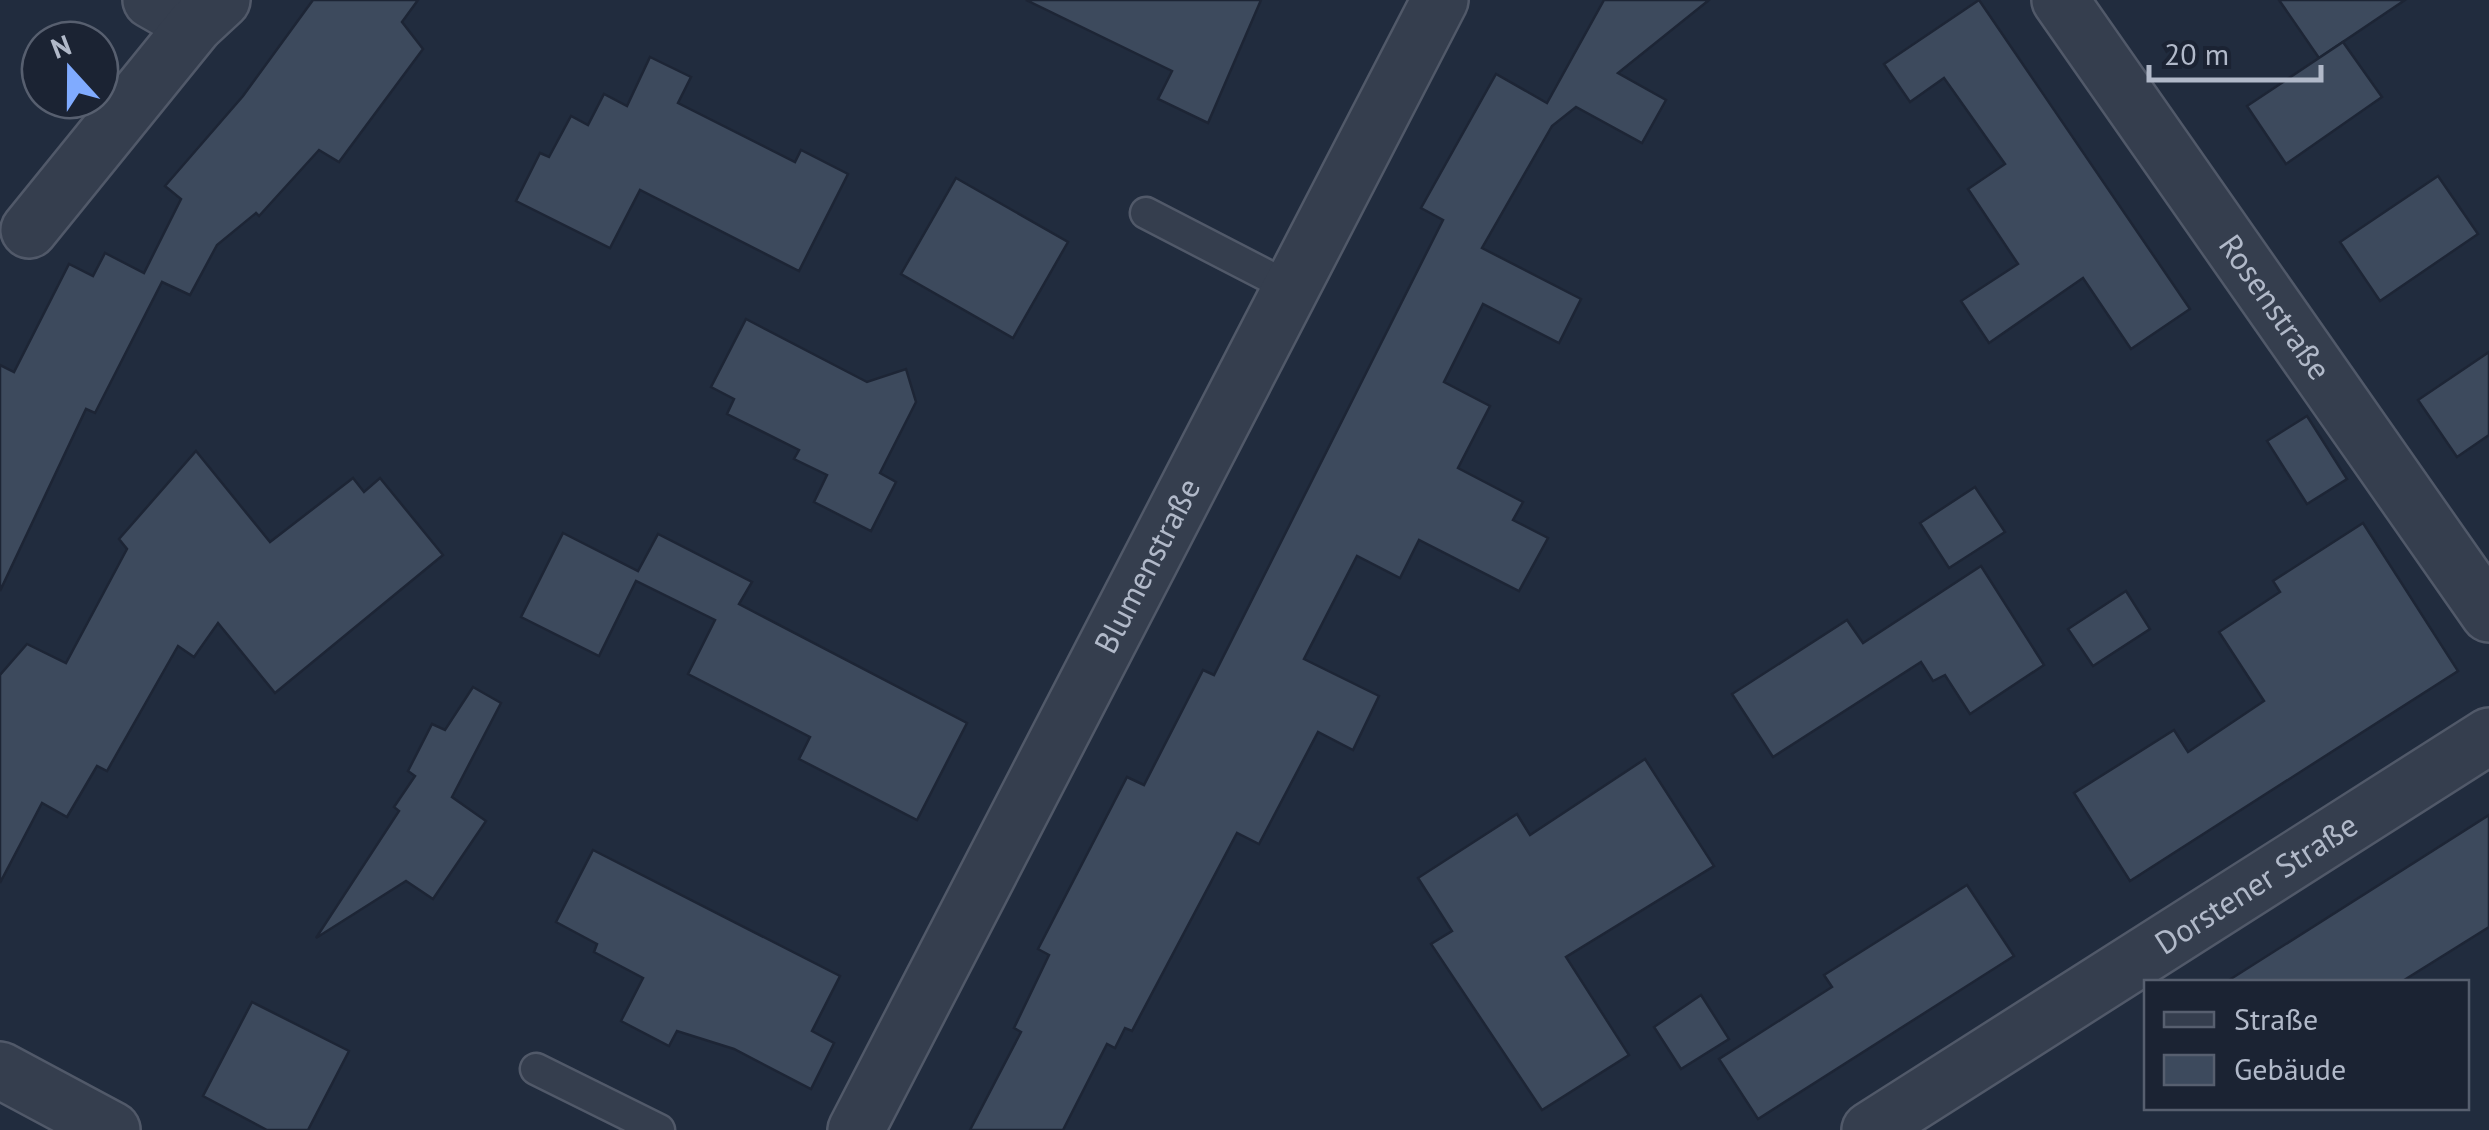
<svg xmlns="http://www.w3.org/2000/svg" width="2489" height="1130" font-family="'PT Sans',sans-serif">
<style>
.building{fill:#3d4a5d;stroke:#1d2535;stroke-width:2.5}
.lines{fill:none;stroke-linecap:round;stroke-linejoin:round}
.lane-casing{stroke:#515969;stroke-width:35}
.street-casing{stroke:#515969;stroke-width:60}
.lane{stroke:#353e4e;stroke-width:30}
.street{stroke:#353e4e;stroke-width:55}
.labels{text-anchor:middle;stroke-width:8;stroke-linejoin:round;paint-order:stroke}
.street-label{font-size:32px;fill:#b1b9c9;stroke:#1b2333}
</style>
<rect width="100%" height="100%" fill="#212c3e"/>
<g class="building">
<polygon points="313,0 418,0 402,22 423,49 339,162 319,150 259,216 256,213 217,245 190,295 162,282 95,413 86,409 0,591 0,365 14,372 69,264 93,276 105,253 144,273 181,199 165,186 243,96"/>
<polygon points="1026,0 1261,0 1208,123 1158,99 1172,71"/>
<polygon points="1604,0 1709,0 1618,73 1666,100 1642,143 1576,107 1552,126 1482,248 1581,299 1559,343 1483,304 1444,382 1490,406 1458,468 1523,502 1513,520 1548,538 1519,591 1419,540 1400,578 1357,556 1304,659 1379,696 1353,750 1318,732 1259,844 1237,833 1132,1031 1125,1028 1115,1048 1107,1044 1063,1130 970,1130 1021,1032 1014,1028 1049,955 1038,949 1127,777 1144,785 1203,670 1214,675 1443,220 1421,208 1496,74 1547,103"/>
<polygon points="1979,0 2190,309 2131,349 2083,278 1989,343 1961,301 2018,264 1968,189 2005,164 1944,78 1910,102 1884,64"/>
<polygon points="2279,0 2405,0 2319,58"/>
<polygon points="2343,42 2382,97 2286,164 2247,106"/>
<polygon points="650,57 691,77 678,103 795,162 801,150 848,174 799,271 640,190 610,248 516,201 540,153 549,157 571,116 588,125 604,94 627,106"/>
<polygon points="2438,176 2478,234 2380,301 2340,242"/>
<polygon points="956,178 1068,242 1013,338 901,274"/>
<polygon points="746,319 867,382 906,369 916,402 880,473 896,482 871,531 814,502 827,475 794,459 799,450 727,414 734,399 711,387"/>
<polygon points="2489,352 2489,435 2457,457 2418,400"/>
<polygon points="2307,416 2347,479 2307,504 2267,441"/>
<polygon points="196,451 270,542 353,478 364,492 380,478 443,555 275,693 218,623 194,657 178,646 107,771 97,766 67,817 42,803 0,883 0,675 27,644 66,663 127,549 119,539"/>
<polygon points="1975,487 2005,532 1949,568 1920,523"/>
<polygon points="2363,523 2458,671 2130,881 2074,793 2174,730 2188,752 2264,701 2219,632 2280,592 2273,581"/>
<polygon points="563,533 638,571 658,534 752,582 739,604 967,723 917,820 799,759 810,737 688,674 715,620 636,581 599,656 521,617"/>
<polygon points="1981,566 2044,665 1970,714 1945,675 1933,681 1921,662 1773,757 1732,694 1847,620 1863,643"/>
<polygon points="2126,591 2150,629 2093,666 2068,629"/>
<polygon points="473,687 501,703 452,797 486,821 433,899 406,881 316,938 399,811 394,807 415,776 408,771 432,724 445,730"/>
<polygon points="1645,759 1714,866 1566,957 1629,1055 1542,1110 1431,944 1452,931 1418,878 1517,814 1530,835"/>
<polygon points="2489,815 2489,927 2401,982 2226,982"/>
<polygon points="593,850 840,976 812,1031 834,1043 811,1089 734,1049 677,1031 669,1046 621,1021 643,978 594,952 597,944 556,922"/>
<polygon points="1967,885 2014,956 1758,1119 1719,1059 1832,987 1824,975"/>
<polygon points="1701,995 1729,1039 1681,1069 1654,1027"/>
<polygon points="252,1002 349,1051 308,1130 267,1130 203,1096"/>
</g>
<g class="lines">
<g class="lane-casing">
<g id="lane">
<polyline points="1146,213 1291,288"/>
<polyline points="536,1069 659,1130"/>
</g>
</g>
<g class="street-casing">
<g id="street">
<polyline points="151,0 195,25"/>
<path id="s1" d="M 2060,0 L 2489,614"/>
<polyline points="29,230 195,25 222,0"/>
<polyline points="0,1070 112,1130"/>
<path id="s2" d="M 856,1130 L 1440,0"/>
<path id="s3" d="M 1870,1130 L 2489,736"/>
</g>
</g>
<use href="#lane" class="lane"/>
<use href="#street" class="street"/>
</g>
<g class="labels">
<g class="street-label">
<text dy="11" stroke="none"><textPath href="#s1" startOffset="375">Rosenstraße</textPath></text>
<text dy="11" stroke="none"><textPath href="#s2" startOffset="635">Blumenstraße</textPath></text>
<text dy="11" stroke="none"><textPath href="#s3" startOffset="458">Dorstener Straße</textPath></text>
</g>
</g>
<rect x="2144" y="980" width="325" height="130" fill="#1b2333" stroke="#575f6f" stroke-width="2.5"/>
<rect x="2164" y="1012" width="50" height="15" fill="#353e4e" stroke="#575f6f" stroke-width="2.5"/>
<text x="2234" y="1030" font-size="30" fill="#b1b9c9">Straße</text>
<rect x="2164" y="1055" width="50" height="30" fill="#3d4a5d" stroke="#575f6f" stroke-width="2.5"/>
<text x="2234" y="1080" font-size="30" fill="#b1b9c9">Gebäude</text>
<g transform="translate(70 70) rotate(339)"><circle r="48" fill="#1b2333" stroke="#575f6f" stroke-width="2.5"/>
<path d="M0-8L18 38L0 25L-18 38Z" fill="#80abff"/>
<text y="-15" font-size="28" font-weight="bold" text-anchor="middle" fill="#b1b9c9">N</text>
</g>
<path d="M2149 65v15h172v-15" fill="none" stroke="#b1b9c9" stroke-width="5"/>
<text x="2164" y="65" font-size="30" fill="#b1b9c9" stroke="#1b2333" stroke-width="8" paint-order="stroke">20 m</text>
</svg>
